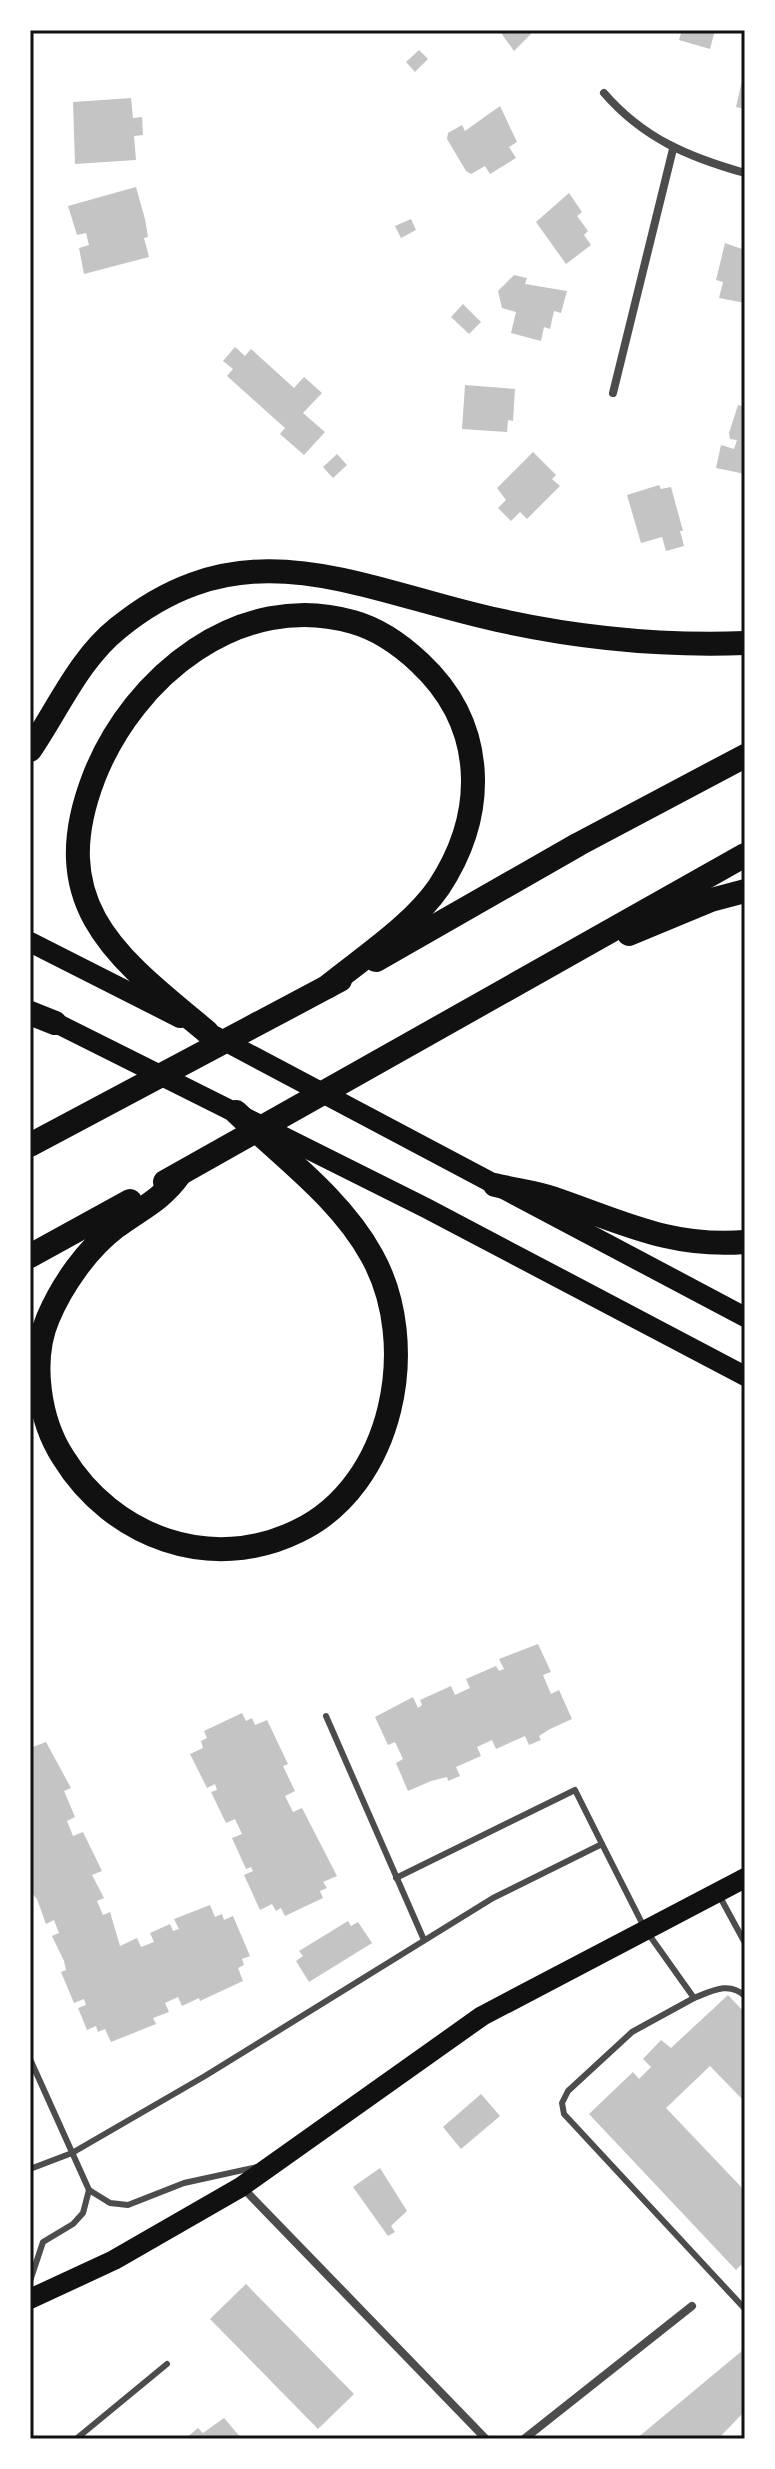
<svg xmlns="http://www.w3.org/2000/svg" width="775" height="2469" font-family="Manrope,sans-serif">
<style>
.building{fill:#c4c4c4}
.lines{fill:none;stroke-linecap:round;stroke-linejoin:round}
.service{stroke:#4c4c4c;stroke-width:6}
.minor{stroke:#4c4c4c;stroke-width:8}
.primary{stroke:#111;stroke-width:20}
.motorway{stroke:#111;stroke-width:24}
.neatline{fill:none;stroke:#111;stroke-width:3}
</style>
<rect width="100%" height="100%" fill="#fff"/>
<g class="building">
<polygon points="499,30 526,30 531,34 514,51"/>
<polygon points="682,30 715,30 710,49 679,40"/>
<polygon points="419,50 428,59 415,72 406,62"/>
<polygon points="744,72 745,72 745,109 736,107"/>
<polygon points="131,98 133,118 142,117 143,135 134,136 136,160 75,164 73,102"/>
<polygon points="500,106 517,142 509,147 516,158 490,174 485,166 471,174 466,171 447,139 448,133 462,125 465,131"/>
<polygon points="136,187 145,219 148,237 144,238 149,257 84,274 79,248 89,245 86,233 77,235 68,206"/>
<polygon points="569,193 582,212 577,216 588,231 584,235 591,245 566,264 536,222"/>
<polygon points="411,219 416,230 401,238 395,226"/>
<polygon points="725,243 745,250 745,303 719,298 723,282 716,280"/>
<polygon points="514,275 527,278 525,284 567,291 561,313 554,311 550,329 544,327 541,341 511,333 516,312 502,308 498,291"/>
<polygon points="463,304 481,322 469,334 451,317"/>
<polygon points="235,347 245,356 251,349 294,388 304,377 322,393 303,413 325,432 304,455 280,434 285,428 227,376 233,369 223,361"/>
<polygon points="465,385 515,389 513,421 508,420 507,432 462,429"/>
<polygon points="738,405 745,407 745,474 716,468 721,445 734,449 737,440 730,439 729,433"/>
<polygon points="533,452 556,475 552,479 560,486 527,519 520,512 511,521 498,508 506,500 497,488"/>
<polygon points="337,454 347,465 333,478 323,467"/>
<polygon points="659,485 661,489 671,487 683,531 680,531 684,546 666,551 662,537 641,543 627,495"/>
<polygon points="538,1644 551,1672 543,1675 551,1694 559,1690 572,1719 550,1729 539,1736 541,1740 529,1745 525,1736 496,1749 492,1740 477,1747 481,1756 456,1767 460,1776 448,1781 447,1777 431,1781 408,1791 396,1763 403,1759 395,1742 388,1745 375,1717 413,1697 418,1708 422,1705 420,1700 451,1686 455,1695 470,1688 466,1679 496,1666 499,1671 504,1669 499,1659"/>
<polygon points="242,1713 246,1721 252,1718 255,1725 267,1720 288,1764 283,1766 295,1791 285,1796 293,1812 302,1808 337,1876 323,1882 327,1888 320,1891 323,1898 285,1916 281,1908 276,1911 272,1904 260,1910 244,1875 253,1871 251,1867 246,1869 232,1838 242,1834 235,1819 226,1823 211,1792 217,1790 215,1784 207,1788 190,1754 203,1748 201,1741 207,1738 204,1731"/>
<polygon points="46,1742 71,1788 64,1791 75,1817 67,1821 73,1836 83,1832 102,1871 92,1875 104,1898 97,1901 103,1915 110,1912 120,1946 137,1938 141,1947 154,1942 150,1933 170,1924 173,1931 179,1929 174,1919 210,1905 215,1917 222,1914 224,1920 233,1916 250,1956 242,1959 244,1965 238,1968 243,1981 200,2001 199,1998 182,2006 178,1997 165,2003 169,2012 153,2018 156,2024 111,2042 105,2029 98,2032 96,2026 87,2030 78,2008 86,2005 84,1999 74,2003 61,1972 66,1970 64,1961 52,1936 59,1933 54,1920 46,1924 37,1899 30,1891 30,1748"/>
<polygon points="348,1921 351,1926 358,1922 372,1943 309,1982 296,1961 303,1956 299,1951"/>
<polygon points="728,1995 745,2013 745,2102 710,2066 666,2108 745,2191 745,2261 736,2270 589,2114 633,2072 639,2079 651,2067 643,2059 661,2040 671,2048"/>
<polygon points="481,2094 500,2116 461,2149 443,2127"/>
<polygon points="380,2168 407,2211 391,2226 395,2232 388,2236 353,2187"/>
<polygon points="246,2284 354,2394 318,2429 210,2319"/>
<polygon points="743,2350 745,2418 742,2414 718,2439 636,2439"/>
<polygon points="224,2418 242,2439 185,2439 198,2428 203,2433"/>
</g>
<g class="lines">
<g class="service">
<polyline points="326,1716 424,1940"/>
<polyline points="396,1878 575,1790 602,1844"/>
<polyline points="720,1897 745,1943"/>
<polyline points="694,1998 632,2032 568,2091 562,2103 564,2114 745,2309"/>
<polyline points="30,2059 89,2190"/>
<path d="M 30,2169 L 72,2153 L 205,2076 L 493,1898 L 602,1844 L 645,1929 L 694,1998 C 712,1991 729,1981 745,1996"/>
<polyline points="89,2190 110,2203 128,2205 184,2183 257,2167"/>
<polyline points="30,2281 43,2242 73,2224 83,2213 89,2190"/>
<polyline points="76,2439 167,2364"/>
</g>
<g class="minor">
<path d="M 604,93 C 643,138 688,157 745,173"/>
<polyline points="613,393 673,149"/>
<polyline points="242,2187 486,2439"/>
<polyline points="524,2439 692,2306"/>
</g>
<g class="primary">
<polyline points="30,942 180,1018"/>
<polyline points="44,1017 426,1208 745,1376"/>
<polyline points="215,1036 745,1317"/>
<polyline points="30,2299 114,2260 241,2187 482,2016 745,1878"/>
</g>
<g class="motorway">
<path d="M 30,750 C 58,709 79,659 118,628 C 247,523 360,590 498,620 C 579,638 663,646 745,643"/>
<polyline points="629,934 711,900 745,891"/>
<polyline points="376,960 579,844 745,756"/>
<polyline points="30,1013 55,1023"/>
<path d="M 207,1032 C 118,958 44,906 94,777 C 133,677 240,589 353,622 C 378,629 401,645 420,663 C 486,725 488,812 439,887 C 412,926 364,957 327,987"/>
<polyline points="30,1145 340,980"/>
<path d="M 180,1174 C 162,1200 140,1209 116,1227 C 87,1249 62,1285 48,1318 C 30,1360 39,1420 63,1457 C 112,1537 211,1574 298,1531 C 394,1485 421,1344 372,1256 C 341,1199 283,1157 236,1112"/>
<polyline points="165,1182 745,855"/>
<path d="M 495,1185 C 514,1190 536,1192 555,1199 C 622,1222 671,1248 745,1242"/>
<polyline points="30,1256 130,1201"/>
</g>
</g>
<rect width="775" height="2469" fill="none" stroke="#ffffff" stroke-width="64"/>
<rect x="32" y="32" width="711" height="2405" class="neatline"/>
</svg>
